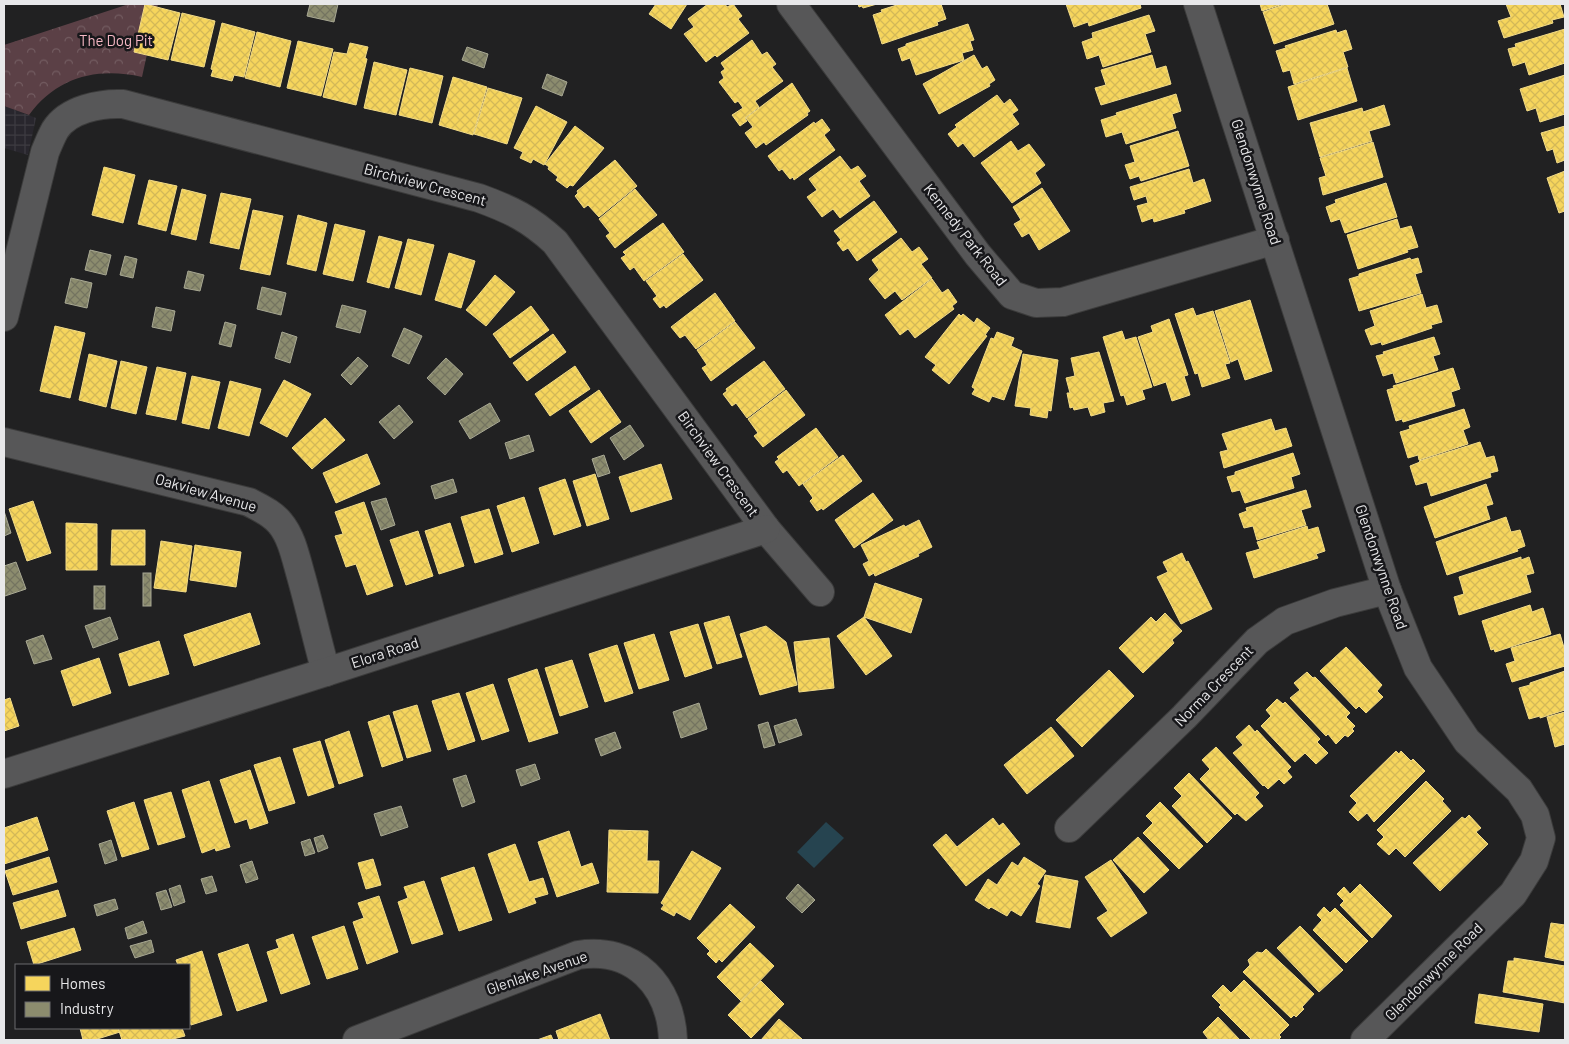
<svg xmlns="http://www.w3.org/2000/svg" width="1569" height="1044" font-family="Barlow,sans-serif">
<style>
.industrial{fill:url(#industrial-grid)}
.forest{fill:url(#forest-crowns)}
.water{fill:#264450}
.homes{fill:url(#homes-cross-hatch);stroke:#f2db87}
.industry{fill:url(#industry-cross-hatch);stroke:#a8a893}
.lines{fill:none;stroke-linecap:round;stroke-linejoin:round}
.street-casing{stroke:#3b3b3b;stroke-width:30}
.street{stroke:#575758;stroke-width:28}
.labels{text-anchor:middle;stroke-width:5;stroke-linejoin:round;paint-order:stroke}
.park-label{font-size:15px;fill:#f7b8c5;stroke:#17171a}
.street-label{font-size:15px;fill:#e8e8ea;stroke:#17171a}
</style>
<defs>
<pattern id="industrial-grid" width="8" height="8" patternUnits="userSpaceOnUse" patternTransform="scale(1.25)"><rect width="8" height="8" fill="#28262d"/><path d="M0 4h8M4 0v8" fill="none" stroke="#3d3b41"/></pattern>
<pattern id="forest-crowns" width="20" height="18" patternUnits="userSpaceOnUse" patternTransform="scale(1.25)"><rect width="20" height="18" fill="#5b4046"/><path d="M2 6a3 3 0 1 1 6 0M12 15a3 3 0 1 1 6 0" fill="none" stroke="#735c61"/></pattern>
<pattern id="homes-cross-hatch" width="8" height="8" patternUnits="userSpaceOnUse" patternTransform="scale(1.25)"><rect width="8" height="8" fill="#f6d55c"/><path d="M0 0l8 8M0 8l8-8" fill="none" stroke="#d3b858"/></pattern>
<pattern id="industry-cross-hatch" width="8" height="8" patternUnits="userSpaceOnUse" patternTransform="scale(1.25)"><rect width="8" height="8" fill="#8c8c6e"/><path d="M0 0l8 8M0 8l8-8" fill="none" stroke="#747460"/></pattern>
</defs>
<rect width="100%" height="100%" fill="#212122"/>
<polygon class="industrial" points="4,106 36,118 28,155 4,148"/>
<path class="forest" d="M 129,4 L 158,4 L 142,77 C 97,67 57,77 29,115 L 4,106 L 4,45 Z"/>
<polygon class="water" points="826,822 844,838 814,868 797,852"/>
<g class="homes">
<polygon points="145,4 180,13 168,60 134,52"/>
<polygon points="656,4 687,4 671,29 649,14"/>
<polygon points="708,4 725,4 727,7 733,4 742,16 738,19 749,33 717,57 715,55 706,62 684,34 694,27 688,19"/>
<polygon points="858,4 877,4 863,8 862,6 859,7"/>
<polygon points="900,4 941,4 946,19 937,22 938,25 882,44 873,15 882,12 881,10"/>
<polygon points="1066,4 1140,4 1141,8 1089,26 1088,22 1074,27"/>
<polygon points="1260,4 1283,4 1262,11"/>
<polygon points="1286,4 1327,4 1334,24 1274,44 1263,12"/>
<polygon points="1506,4 1560,4 1564,17 1552,20 1553,23 1504,38 1498,21 1511,17"/>
<polygon points="182,13 215,21 204,67 171,60"/>
<polygon points="1149,15 1155,31 1145,34 1151,52 1103,67 1099,55 1087,59 1082,42 1093,38 1092,33"/>
<polygon points="222,23 255,32 244,77 234,75 232,81 211,76 213,70 211,69"/>
<polygon points="968,24 974,40 970,41 973,50 962,53 964,60 916,75 910,58 902,61 898,49 906,46 906,44"/>
<polygon points="1565,29 1565,63 1529,75 1525,62 1513,66 1508,49 1516,47 1515,44"/>
<polygon points="1336,30 1337,33 1346,30 1352,49 1343,52 1348,67 1294,84 1290,70 1283,72 1276,51 1286,48 1285,46"/>
<polygon points="257,32 291,41 280,87 245,78"/>
<polygon points="752,40 762,55 767,52 776,64 772,67 783,81 755,101 759,107 745,118 747,121 740,126 732,115 743,108 738,101 735,103 719,82 724,78 721,72 725,69 721,63"/>
<polygon points="298,41 333,49 321,96 287,88"/>
<polygon points="350,43 368,47 365,58 367,59 356,105 323,97 334,52 347,54"/>
<polygon points="974,55 982,69 987,66 995,80 989,84 990,86 939,114 923,84"/>
<polygon points="1152,55 1156,69 1166,66 1171,84 1101,105 1095,88 1106,85 1101,70"/>
<polygon points="374,62 407,70 396,115 364,108"/>
<polygon points="410,68 443,76 432,123 399,115"/>
<polygon points="1347,68 1357,101 1298,120 1288,87"/>
<polygon points="1565,75 1565,114 1540,122 1536,108 1527,111 1520,89"/>
<polygon points="453,77 487,87 473,135 439,125"/>
<polygon points="792,83 810,111 807,113 808,115 766,145 764,142 756,148 745,133 753,127 746,118"/>
<polygon points="488,88 522,98 507,144 474,134"/>
<polygon points="1176,94 1181,111 1172,114 1176,128 1126,144 1122,132 1106,137 1101,120 1117,115 1116,113"/>
<polygon points="997,95 1004,104 1010,99 1018,110 1012,114 1019,124 974,157 963,143 958,147 948,134 957,127 955,125"/>
<polygon points="1384,105 1390,125 1369,131 1372,141 1320,157 1310,123 1362,108 1363,112"/>
<polygon points="536,106 567,122 544,165 533,159 531,163 520,158 523,152 514,148"/>
<polygon points="822,119 830,130 824,135 835,150 794,180 793,177 790,179 782,169 779,171 768,156 814,122 815,124"/>
<polygon points="575,126 604,148 573,186 570,185 567,188 556,180 558,177 548,169 549,167 545,164"/>
<polygon points="1565,126 1565,160 1557,163 1553,149 1547,151 1541,133"/>
<polygon points="1178,131 1189,166 1141,181 1139,176 1130,179 1125,165 1135,162 1130,146"/>
<polygon points="1011,141 1018,151 1029,144 1045,165 1035,173 1041,183 1012,203 981,163"/>
<polygon points="1373,142 1383,177 1323,195 1319,178 1326,176 1320,158"/>
<polygon points="840,156 851,170 858,166 866,176 859,181 870,196 840,218 833,209 822,217 807,197 817,190 809,179"/>
<polygon points="615,160 637,186 599,217 588,205 584,208 575,196 578,193 577,191"/>
<polygon points="104,167 135,175 123,223 92,215"/>
<polygon points="1189,169 1193,183 1204,179 1211,201 1184,210 1185,213 1154,222 1153,218 1142,222 1137,206 1148,203 1146,196 1134,200 1130,187"/>
<polygon points="1565,171 1565,211 1559,213 1547,178"/>
<polygon points="149,180 177,186 166,231 138,224"/>
<polygon points="1386,183 1397,217 1345,233 1340,219 1331,222 1326,207 1336,203 1335,200"/>
<polygon points="1042,188 1070,231 1039,250 1029,233 1022,237 1014,224 1021,220 1013,207"/>
<polygon points="182,189 206,195 196,240 171,234"/>
<polygon points="635,189 657,215 615,248 606,236 610,233 599,219"/>
<polygon points="221,193 251,199 239,249 210,243"/>
<polygon points="874,201 897,232 857,261 848,248 843,251 837,243 841,240 834,231"/>
<polygon points="253,210 283,216 270,275 240,269"/>
<polygon points="298,215 327,223 316,271 287,264"/>
<polygon points="1397,219 1400,229 1411,226 1418,247 1407,250 1408,252 1358,269 1347,235"/>
<polygon points="663,223 684,252 644,281 634,267 630,270 621,258 626,255 623,252"/>
<polygon points="335,224 365,231 353,281 323,274"/>
<polygon points="379,236 402,242 389,288 367,282"/>
<polygon points="901,238 912,252 919,247 928,259 921,264 932,278 902,300 895,291 885,299 869,279 879,270 872,260"/>
<polygon points="408,239 434,245 421,295 395,288"/>
<polygon points="449,253 475,261 461,308 435,300"/>
<polygon points="683,254 703,280 666,308 664,305 660,308 653,299 657,296 646,281"/>
<polygon points="1410,258 1411,260 1418,258 1422,272 1415,274 1421,293 1359,311 1349,279 1359,276 1359,274"/>
<polygon points="495,275 515,292 486,326 466,310"/>
<polygon points="932,279 942,293 948,289 957,302 952,306 954,309 915,338 908,329 900,335 885,315"/>
<polygon points="715,293 735,321 696,349 685,335 680,338 671,327"/>
<polygon points="1422,294 1426,308 1437,305 1442,322 1431,325 1432,328 1382,345 1381,342 1371,345 1365,330 1375,326 1370,311"/>
<polygon points="1250,300 1272,371 1245,380 1238,359 1231,362 1215,311"/>
<polygon points="531,306 549,330 510,358 493,334"/>
<polygon points="1193,308 1196,316 1213,311 1230,363 1225,364 1230,378 1202,387 1198,373 1195,374 1175,314"/>
<polygon points="959,314 961,316 963,314 974,323 977,318 990,328 985,335 987,336 949,384 932,370 936,365 925,357"/>
<polygon points="1169,319 1188,375 1184,376 1190,395 1172,401 1166,382 1154,386 1138,337 1153,332 1151,326"/>
<polygon points="735,322 755,348 711,381 702,368 707,365 697,350"/>
<polygon points="55,326 85,333 70,398 40,391"/>
<polygon points="1122,331 1125,340 1136,337 1152,387 1142,390 1145,399 1127,405 1124,395 1121,396 1103,337"/>
<polygon points="997,332 1014,338 1011,346 1022,351 1004,400 992,396 989,402 972,394 975,389 972,387 991,338 994,339"/>
<polygon points="553,334 566,352 527,381 513,363"/>
<polygon points="1434,337 1440,354 1433,356 1438,370 1396,383 1393,373 1383,376 1376,356 1384,354 1383,352"/>
<polygon points="1099,352 1114,401 1103,403 1105,412 1091,416 1088,407 1074,410 1073,407 1070,408 1067,393 1070,393 1066,378 1075,376 1071,358"/>
<polygon points="89,354 117,361 106,407 79,400"/>
<polygon points="1023,354 1058,360 1051,411 1048,410 1047,418 1030,415 1031,408 1015,406"/>
<polygon points="121,361 147,367 136,414 111,408"/>
<polygon points="764,361 785,389 747,418 736,403 732,406 723,394 727,391 726,389"/>
<polygon points="575,366 590,389 550,416 535,394"/>
<polygon points="157,367 186,373 176,420 146,414"/>
<polygon points="1453,368 1460,389 1451,392 1455,406 1403,422 1402,419 1396,421 1387,390 1394,388 1393,386"/>
<polygon points="192,376 220,382 209,429 182,423"/>
<polygon points="284,380 311,394 287,437 260,423"/>
<polygon points="230,381 261,389 249,436 218,428"/>
<polygon points="599,390 621,422 591,443 569,411"/>
<polygon points="786,390 805,415 763,447 754,436 758,433 748,419"/>
<polygon points="1464,409 1470,427 1463,430 1468,444 1419,460 1418,455 1408,458 1400,432 1410,429 1409,426"/>
<polygon points="325,418 345,440 312,469 292,448"/>
<polygon points="1271,419 1275,431 1286,428 1292,446 1224,468 1220,452 1228,450 1222,434"/>
<polygon points="816,428 838,457 799,486 787,470 783,473 775,462 779,459 777,457"/>
<polygon points="1480,442 1486,458 1494,456 1498,471 1490,473 1491,477 1431,496 1427,482 1416,485 1410,466 1420,462 1419,461"/>
<polygon points="1293,453 1300,474 1291,477 1294,488 1245,503 1240,490 1232,492 1227,477 1235,475 1235,472"/>
<polygon points="367,454 380,484 336,503 323,473"/>
<polygon points="843,455 862,481 823,510 822,508 817,511 810,501 813,498 803,484"/>
<polygon points="661,464 672,499 631,512 619,477"/>
<polygon points="595,474 609,519 587,526 573,481"/>
<polygon points="565,479 581,526 554,535 539,488"/>
<polygon points="1486,484 1493,504 1486,506 1490,519 1435,538 1424,507"/>
<polygon points="1306,490 1311,507 1301,510 1306,525 1257,540 1253,526 1244,528 1239,514 1247,511 1246,508"/>
<polygon points="873,493 893,520 854,548 835,520"/>
<polygon points="524,497 539,543 512,552 497,506"/>
<polygon points="33,501 51,553 27,561 9,509"/>
<polygon points="364,502 393,586 367,595 356,564 346,567 335,536 343,534 335,512"/>
<polygon points="489,509 503,554 475,563 461,517"/>
<polygon points="1506,517 1511,532 1520,530 1525,546 1517,549 1518,551 1447,575 1436,542"/>
<polygon points="919,520 932,547 918,554 919,556 875,576 874,573 869,576 863,564 869,561 861,545 904,525 905,527"/>
<polygon points="66,523 97,524 97,570 66,570"/>
<polygon points="450,523 464,566 439,574 425,531"/>
<polygon points="1307,526 1308,530 1318,527 1325,551 1316,554 1318,558 1254,578 1246,553 1260,549 1257,542"/>
<polygon points="112,530 145,530 145,565 111,565"/>
<polygon points="418,531 433,576 406,585 390,540"/>
<polygon points="161,541 192,546 186,592 154,588"/>
<polygon points="195,545 241,552 236,587 190,580"/>
<polygon points="1182,553 1186,562 1188,561 1212,609 1181,624 1157,577 1168,572 1163,562"/>
<polygon points="1521,557 1521,560 1529,557 1534,573 1526,575 1531,592 1459,615 1454,597 1464,594 1459,577"/>
<polygon points="875,583 922,599 911,633 864,617"/>
<polygon points="1530,605 1532,612 1543,608 1551,634 1495,652 1494,649 1491,650 1482,621"/>
<polygon points="250,613 260,644 194,666 184,635"/>
<polygon points="1165,613 1182,631 1172,640 1174,643 1143,673 1119,648 1151,617 1156,622"/>
<polygon points="729,616 742,657 717,664 704,623"/>
<polygon points="864,617 892,656 866,675 837,636"/>
<polygon points="698,624 712,668 685,677 670,632"/>
<polygon points="766,626 786,642 797,685 760,695 740,634"/>
<polygon points="654,634 669,680 639,689 624,643"/>
<polygon points="1560,634 1565,651 1565,666 1512,682 1506,664 1515,661 1511,648"/>
<polygon points="829,638 834,688 799,692 794,642"/>
<polygon points="159,641 169,674 129,686 119,654"/>
<polygon points="617,645 633,693 605,702 589,654"/>
<polygon points="1346,647 1382,685 1377,691 1383,697 1366,713 1359,706 1356,709 1320,671"/>
<polygon points="99,658 111,693 73,706 61,671"/>
<polygon points="572,660 588,707 560,716 545,668"/>
<polygon points="537,669 558,733 529,742 508,679"/>
<polygon points="1109,670 1134,696 1082,747 1056,720"/>
<polygon points="1565,671 1565,710 1540,718 1540,716 1529,719 1519,688 1530,685 1530,683"/>
<polygon points="1307,672 1313,678 1315,677 1350,713 1346,717 1355,726 1352,729 1354,731 1348,737 1345,735 1336,744 1328,734 1326,736 1290,698 1300,690 1294,683"/>
<polygon points="493,684 509,731 482,740 466,693"/>
<polygon points="459,693 475,741 448,750 432,701"/>
<polygon points="10,698 19,726 4,731 4,700"/>
<polygon points="1277,699 1283,704 1285,702 1320,739 1317,742 1328,753 1316,764 1305,753 1295,762 1261,726 1271,716 1266,710"/>
<polygon points="417,705 431,751 407,758 393,712"/>
<polygon points="1565,712 1565,744 1555,747 1547,717"/>
<polygon points="389,715 403,760 382,767 368,722"/>
<polygon points="1249,725 1255,732 1257,730 1291,767 1287,771 1292,777 1284,784 1279,779 1268,789 1264,785 1263,786 1233,753 1243,745 1236,737"/>
<polygon points="1051,727 1074,756 1027,794 1004,765"/>
<polygon points="349,731 363,776 339,784 325,740"/>
<polygon points="320,741 334,787 308,796 293,749"/>
<polygon points="1216,747 1259,793 1255,797 1263,806 1246,821 1237,813 1235,815 1200,779 1210,769 1202,760"/>
<polygon points="1396,751 1399,754 1401,751 1411,761 1413,759 1425,771 1374,822 1367,813 1358,821 1349,812 1357,803 1350,796"/>
<polygon points="280,757 295,803 269,811 254,765"/>
<polygon points="250,770 268,823 250,829 247,819 235,823 220,780"/>
<polygon points="1189,773 1232,818 1207,843 1172,806 1182,796 1174,788"/>
<polygon points="209,781 230,847 216,851 215,848 202,853 182,790"/>
<polygon points="1426,781 1444,799 1442,801 1451,811 1405,857 1396,848 1389,855 1377,844 1384,837 1377,830"/>
<polygon points="171,792 185,837 158,845 144,800"/>
<polygon points="134,802 149,849 122,857 107,811"/>
<polygon points="1160,802 1203,846 1179,869 1143,833 1153,823 1146,816"/>
<polygon points="1469,815 1481,828 1476,832 1488,844 1440,891 1413,863 1462,817 1465,819"/>
<polygon points="37,817 48,850 4,864 4,828"/>
<polygon points="993,818 999,826 1003,823 1020,844 966,886 933,845 946,834 957,847"/>
<polygon points="609,830 648,831 647,861 659,861 658,893 607,892"/>
<polygon points="569,831 581,867 592,863 599,883 557,897 538,842"/>
<polygon points="1138,837 1169,870 1144,893 1113,860"/>
<polygon points="515,844 529,882 543,878 548,894 534,898 536,903 509,913 488,854"/>
<polygon points="692,851 721,868 690,920 676,912 674,916 661,909 664,905 661,903"/>
<polygon points="49,857 57,882 13,895 5,871"/>
<polygon points="1024,857 1046,871 1037,884 1040,886 1021,916 1011,910 1007,916 991,907 989,909 975,900 988,879 997,885 1012,862 1018,866"/>
<polygon points="373,859 381,885 366,889 358,863"/>
<polygon points="1111,860 1147,913 1111,937 1097,918 1108,911 1085,877"/>
<polygon points="474,867 492,920 459,931 441,878"/>
<polygon points="1045,875 1078,881 1070,928 1036,922"/>
<polygon points="424,881 443,934 412,944 398,902 408,898 404,887"/>
<polygon points="1360,884 1392,916 1372,938 1340,905 1344,901 1337,894 1344,887 1350,894"/>
<polygon points="58,890 66,916 21,929 13,903"/>
<polygon points="379,896 398,952 367,964 353,922 364,918 358,903"/>
<polygon points="730,904 755,927 722,962 719,959 716,963 707,954 710,951 697,938"/>
<polygon points="1324,907 1330,913 1335,908 1368,941 1346,963 1313,930 1322,920 1317,915"/>
<polygon points="1551,923 1565,925 1565,961 1545,957"/>
<polygon points="344,926 358,969 327,979 312,937"/>
<polygon points="1300,926 1343,970 1319,992 1277,948"/>
<polygon points="74,928 81,950 34,965 27,942"/>
<polygon points="293,934 310,984 281,994 267,952 279,948 276,940"/>
<polygon points="750,943 774,966 741,1001 717,977"/>
<polygon points="248,944 267,1001 237,1011 218,954"/>
<polygon points="1266,949 1314,994 1302,1007 1304,1009 1296,1017 1294,1015 1291,1018 1243,972 1250,965 1248,960 1257,952 1262,953"/>
<polygon points="202,951 222,1015 191,1025 189,1018 189,965 178,965 176,960"/>
<polygon points="1514,958 1565,966 1565,1003 1503,992 1508,961 1514,961"/>
<polygon points="1244,980 1289,1025 1279,1035 1281,1037 1278,1040 1252,1040 1219,1007 1221,1005 1212,996 1223,985 1231,993"/>
<polygon points="761,981 784,1004 751,1038 728,1015"/>
<polygon points="1479,994 1543,1004 1539,1032 1475,1023"/>
<polygon points="600,1014 610,1040 559,1040 556,1031"/>
<polygon points="1218,1017 1240,1040 1209,1040 1203,1032"/>
<polygon points="779,1019 802,1039 801,1040 761,1040"/>
<polygon points="80,1028 118,1028 120,1032 94,1040 83,1040"/>
<polygon points="118,1028 182,1028 185,1036 169,1040 122,1040"/>
<polygon points="551,1035 553,1040 537,1040"/>
</g>
<g class="industry">
<polygon points="310,4 338,4 334,22 307,16"/>
<polygon points="467,47 488,54 484,68 462,60"/>
<polygon points="547,74 567,82 562,96 542,88"/>
<polygon points="90,250 111,255 106,275 85,270"/>
<polygon points="125,256 137,259 133,278 120,275"/>
<polygon points="188,271 204,275 200,291 184,288"/>
<polygon points="71,278 92,283 87,308 65,303"/>
<polygon points="262,287 286,293 281,315 257,309"/>
<polygon points="342,305 366,311 360,333 336,327"/>
<polygon points="156,307 175,311 171,331 152,327"/>
<polygon points="225,322 236,325 231,347 219,344"/>
<polygon points="404,328 422,336 409,364 392,356"/>
<polygon points="282,332 297,337 290,363 275,358"/>
<polygon points="358,357 368,366 351,385 341,375"/>
<polygon points="446,358 463,374 445,395 427,378"/>
<polygon points="490,403 500,421 470,439 459,421"/>
<polygon points="399,405 413,422 394,439 379,422"/>
<polygon points="630,425 644,446 624,460 610,438"/>
<polygon points="529,435 534,451 510,459 505,443"/>
<polygon points="604,455 610,473 598,477 592,459"/>
<polygon points="453,479 457,492 435,499 431,486"/>
<polygon points="386,498 395,525 381,530 371,502"/>
<polygon points="4,511 11,533 4,536"/>
<polygon points="16,562 26,589 5,596 4,591 4,566"/>
<rect x="143" y="573" width="8" height="33"/>
<rect x="94" y="586" width="11" height="23"/>
<polygon points="110,617 118,639 93,648 85,626"/>
<polygon points="43,635 52,659 34,664 26,641"/>
<polygon points="699,703 707,729 681,738 673,712"/>
<polygon points="796,719 802,735 779,743 774,726"/>
<polygon points="768,722 775,745 764,748 758,725"/>
<polygon points="615,732 621,748 601,756 595,739"/>
<polygon points="535,764 540,779 521,786 516,770"/>
<polygon points="466,775 475,802 462,807 453,779"/>
<polygon points="401,806 408,827 381,836 374,814"/>
<polygon points="323,835 328,848 318,852 314,838"/>
<polygon points="310,839 315,853 305,856 301,842"/>
<polygon points="111,840 117,860 105,864 99,844"/>
<polygon points="252,861 258,879 246,883 240,865"/>
<polygon points="212,876 217,891 206,894 201,879"/>
<polygon points="798,884 815,900 802,913 786,898"/>
<polygon points="180,885 185,902 174,906 169,889"/>
<polygon points="166,890 172,907 161,910 156,893"/>
<polygon points="115,899 118,909 97,916 94,905"/>
<polygon points="143,921 147,933 128,939 125,928"/>
<polygon points="151,940 154,952 135,958 130,946"/>
</g>
<g class="lines">
<g class="street-casing">
<g id="street">
<polyline points="791,4 978,255 1012,295 1036,303 1063,302 1275,240"/>
<polyline points="1198,4 1387,590 1418,668 1467,741 1519,790 1535,815 1541,838 1534,861 1513,894 1365,1040"/>
<path d="M 4,317 L 45,152 C 48,145 51,137 55,130 C 68,109 101,103 123,104 L 479,198 C 512,210 530,219 555,242 L 766,529 L 820,592"/>
<path d="M 4,442 L 249,502 C 260,508 272,513 280,523 C 292,537 296,559 301,576 C 310,608 317,640 326,672"/>
<polyline points="4,774 326,672 766,529"/>
<polyline points="1069,828 1184,717 1257,641 1285,621 1335,603 1387,590"/>
<path d="M 357,1040 L 578,955 C 634,946 671,986 673,1040"/>
</g>
</g>
<use href="#street" class="street"/>
</g>
<g class="labels">
<g class="park-label">
<text x="116" y="46">The Dog Pit</text>
</g>
<g class="street-label">
<text transform="translate(1256 182) rotate(72)" y="5">Glendonwynne Road</text>
<text transform="translate(425 185) rotate(15)" y="5">Birchview Crescent</text>
<text transform="translate(965 235) rotate(52)" y="5">Kennedy Park Road</text>
<text transform="translate(718 464) rotate(54)" y="5">Birchview Crescent</text>
<text transform="translate(206 493) rotate(16)" y="5">Oakview Avenue</text>
<text transform="translate(1381 567) rotate(71)" y="5">Glendonwynne Road</text>
<text transform="translate(385 653) rotate(-18)" y="5">Elora Road</text>
<text transform="translate(1214 686) rotate(-46)" y="5">Norma Crescent</text>
<text transform="translate(1434 972) rotate(-45)" y="5">Glendonwynne Road</text>
<text transform="translate(537 973) rotate(-19)" y="5">Glenlake Avenue</text>
</g>
</g>
<rect width="1569" height="1044" fill="none" stroke="#e8e8ea" stroke-width="10"/>
<rect x="15" y="964" width="175" height="65" fill="#17171a" stroke="#6b6b6d"/>
<rect x="25" y="976" width="25" height="15" fill="#f6d55c" stroke="#6b6b6d"/>
<text x="60" y="989" font-size="15" fill="#e8e8ea">Homes</text>
<rect x="25" y="1002" width="25" height="15" fill="#8c8c6e" stroke="#6b6b6d"/>
<text x="60" y="1014" font-size="15" fill="#e8e8ea">Industry</text>
</svg>
